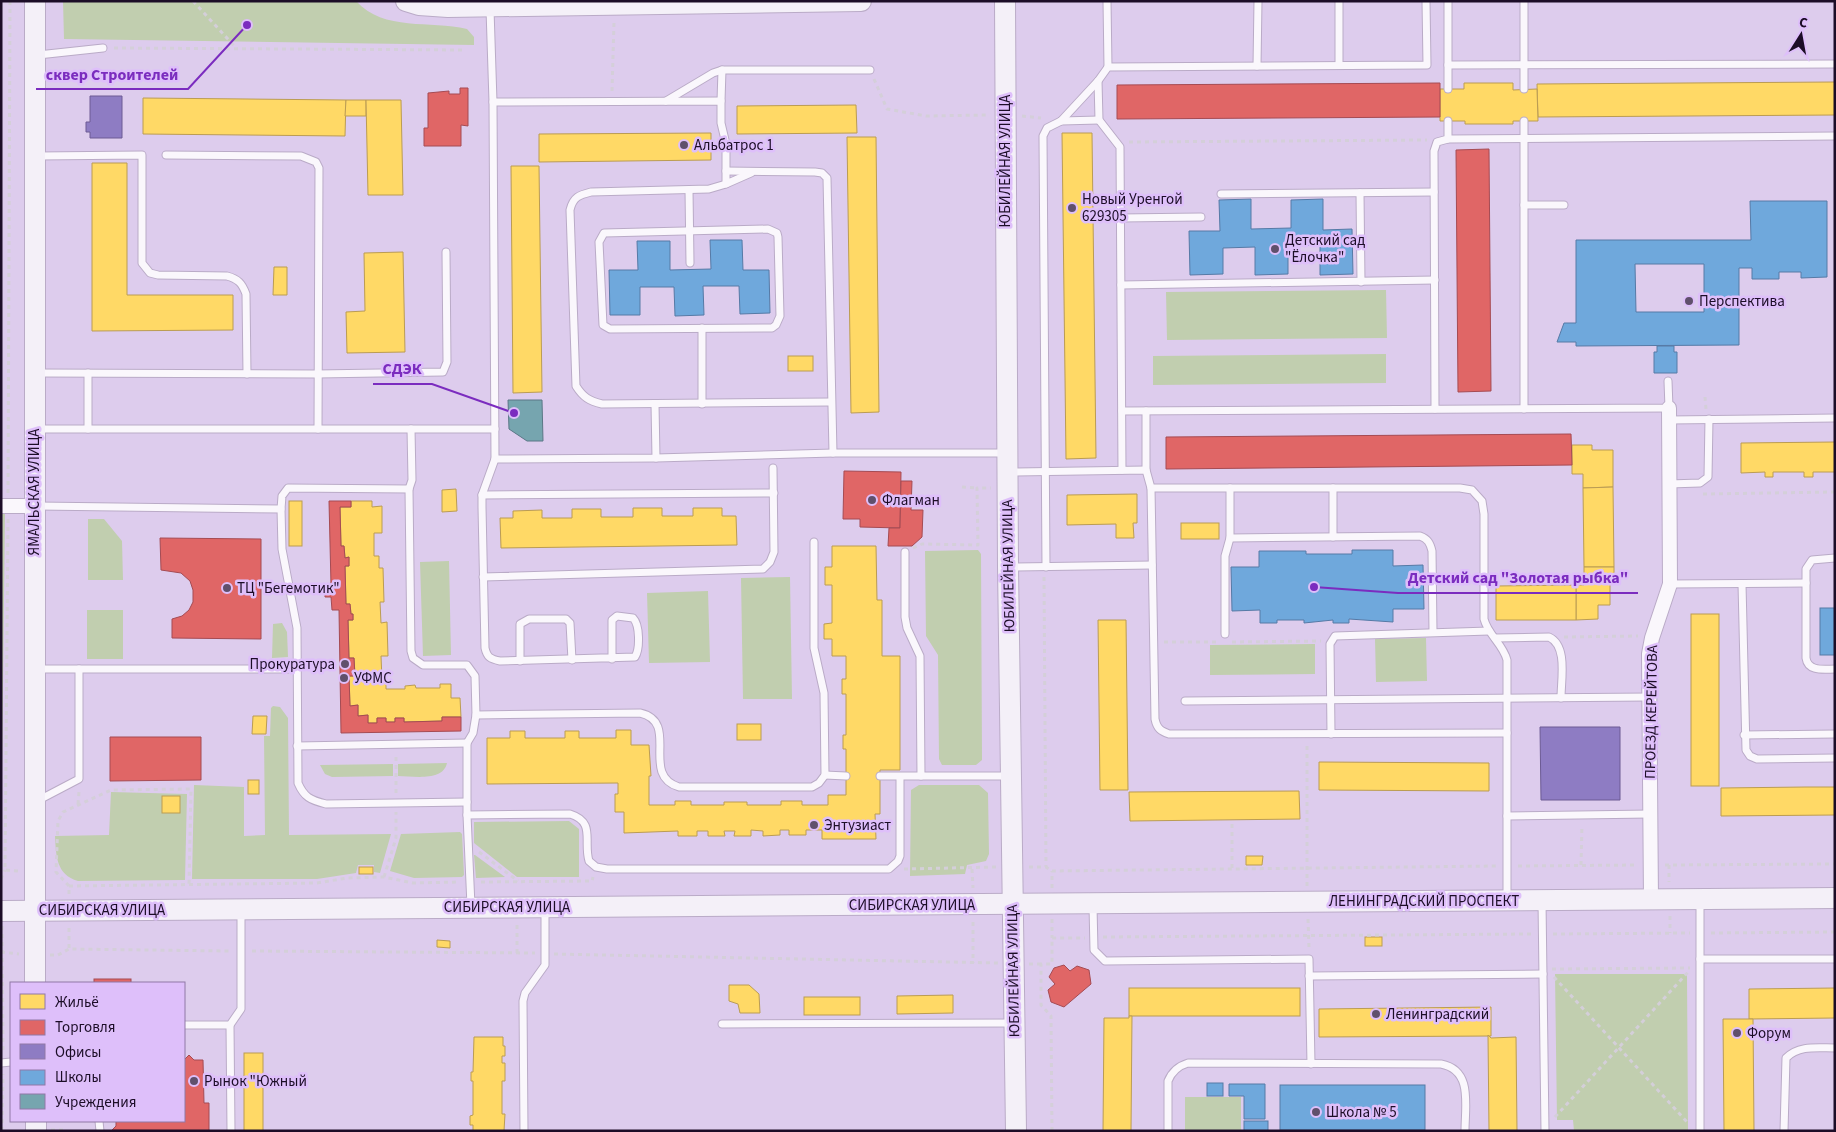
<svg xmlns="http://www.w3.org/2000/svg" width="1836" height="1132" font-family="'Source Sans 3',sans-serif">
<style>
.green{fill:#c1ceaf}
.homes{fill:#ffd966;stroke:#bb9c53}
.shops{fill:#e06666;stroke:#a54b53}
.offices{fill:#8e7cc3;stroke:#6c5b94}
.schools{fill:#6fa8dc;stroke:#567aa6;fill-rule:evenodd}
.public{fill:#76a5af;stroke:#5b7786}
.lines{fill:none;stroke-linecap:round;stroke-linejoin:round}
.lane-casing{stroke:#baabc7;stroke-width:9}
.street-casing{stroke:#baabc7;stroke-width:16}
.secondary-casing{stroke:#baabc7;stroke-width:22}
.path{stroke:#d4cfd9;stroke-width:3;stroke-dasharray:4 4;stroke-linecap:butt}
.lane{stroke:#faf7fc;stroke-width:7}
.street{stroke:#faf7fc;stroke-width:14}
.secondary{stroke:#f4f0f8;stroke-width:20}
.poi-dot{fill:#60506c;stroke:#debffa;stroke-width:2}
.labels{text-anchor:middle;stroke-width:5;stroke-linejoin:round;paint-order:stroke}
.poi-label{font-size:15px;fill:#1c0d27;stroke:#debffa;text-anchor:start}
.street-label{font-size:15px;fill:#1c0d27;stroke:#debffa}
.leader{fill:none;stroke:#7b2cbf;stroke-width:2}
.callout-dot{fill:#7b2cbf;stroke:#debffa;stroke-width:2}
.callout-label{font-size:16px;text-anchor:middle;font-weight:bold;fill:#7b2cbf;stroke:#debffa;stroke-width:5;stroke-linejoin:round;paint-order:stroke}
</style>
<rect width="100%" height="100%" fill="#ddcced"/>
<g class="green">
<path d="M 63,1 L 356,1 C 384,32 430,20 467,29 L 474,37 L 474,45 L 64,39 Z"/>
<polygon points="1386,290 1387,338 1167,340 1166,292"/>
<polygon points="1386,354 1386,383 1153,385 1153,356"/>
<polygon points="1,511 5,514 1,858"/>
<polygon points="88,519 104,519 122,541 123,580 88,580"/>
<polygon points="978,550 981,554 982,760 976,765 942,765 939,759 938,655 926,636 925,551"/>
<polygon points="449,561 451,655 423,656 420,562"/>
<polygon points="790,577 792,699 743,699 741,578"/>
<polygon points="708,591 710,662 649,663 647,593"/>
<rect x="87" y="610" width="36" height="49"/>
<polygon points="282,623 287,632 288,657 272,658 273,624"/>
<polygon points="1426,638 1427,681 1376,682 1375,639"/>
<polygon points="1315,644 1315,674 1210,675 1210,645"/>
<polygon points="273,706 280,707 288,718 289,835 391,834 380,873 374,872 374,865 358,865 356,873 317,879 192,879 194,785 244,787 244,836 265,835 264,736 270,736 271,708"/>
<path d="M 447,763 C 443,782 413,776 398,776 L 398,764 Z"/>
<polygon points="393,764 393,776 332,777 325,774 320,765"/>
<polygon points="919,785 979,785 988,793 989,854 986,861 967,865 965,874 910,876 911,790"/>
<path d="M 111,792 L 187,794 L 185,880 L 78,881 C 56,875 56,855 55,836 L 109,835 Z"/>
<polygon points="569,821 579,829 579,877 517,877 474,843 474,822"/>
<polygon points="460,832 462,834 464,875 462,877 414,878 390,871 401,834"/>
<polygon points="474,855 475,855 505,877 476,878"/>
<polygon points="1555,974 1687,974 1688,1131 1574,1131 1573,1120 1557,1120"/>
<rect x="1185" y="1097" width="56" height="34"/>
</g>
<g class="homes">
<polygon points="1835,82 1835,115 1538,117 1537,84"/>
<polygon points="1464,83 1513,83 1513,90 1537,89 1538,121 1513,121 1513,124 1465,124 1465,121 1440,121 1440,89 1464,89"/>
<polygon points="143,98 346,100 345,136 143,134"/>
<polygon points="346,100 366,100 366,116 345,116"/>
<polygon points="366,100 401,100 403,195 368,195"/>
<polygon points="856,105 857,133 737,134 737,106"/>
<polygon points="711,133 711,160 539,162 539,134"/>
<polygon points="1062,133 1092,133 1096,458 1066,459"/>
<polygon points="847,137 876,137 879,412 851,413"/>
<polygon points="92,163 127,163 127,295 233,295 233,330 92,331"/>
<polygon points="511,166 539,166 542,392 513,393"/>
<polygon points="403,252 405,352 347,353 346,312 365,311 364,253"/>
<polygon points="274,267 287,267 287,295 273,295"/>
<rect x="788" y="356" width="25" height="15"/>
<polygon points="1835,442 1835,472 1813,472 1813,477 1804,477 1804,472 1773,472 1773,477 1765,477 1765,472 1741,473 1741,443"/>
<polygon points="1572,445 1592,445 1592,450 1613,450 1613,487 1583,488 1583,474 1572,474"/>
<polygon points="1613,487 1614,567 1584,567 1583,488"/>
<polygon points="456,489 457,511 442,512 442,490"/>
<polygon points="1137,494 1137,523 1133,523 1134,538 1116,538 1116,524 1067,525 1067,495"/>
<rect x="289" y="501" width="13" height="45"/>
<polygon points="351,501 372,501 372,507 382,506 382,533 374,533 374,556 379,556 379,568 383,568 384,602 380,602 381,623 387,622 388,656 381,656 382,680 386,680 386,689 405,689 405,686 415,685 416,688 440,688 440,684 451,684 451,698 460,698 461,717 442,717 442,721 404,722 404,718 395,718 395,722 386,722 386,718 377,718 377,723 368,723 368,715 358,716 358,705 350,706 349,676 355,676 354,658 349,658 348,620 353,620 353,614 351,614 350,604 346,604 345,566 349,566 349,557 345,558 344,546 341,546 340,507 351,507"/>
<polygon points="633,508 662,508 662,516 693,516 693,508 722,508 722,516 736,516 737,545 501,548 500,518 513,518 513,511 542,510 542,518 572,518 572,509 601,509 601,517 633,517"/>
<rect x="1181" y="523" width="38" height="16"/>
<polygon points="832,546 876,546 877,600 882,600 882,656 900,656 900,770 880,770 880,814 875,814 876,839 822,839 822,830 806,830 806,835 789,835 789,830 780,830 780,835 763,836 763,831 751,830 751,836 734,836 735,831 724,831 725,836 708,836 708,831 697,831 697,836 678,836 678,831 624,833 624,812 615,812 615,794 618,794 618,783 487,784 487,738 510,738 510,731 525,731 525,738 565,738 565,731 579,731 579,738 616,738 616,730 631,730 631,745 649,745 651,776 649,776 649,805 675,805 675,801 691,801 691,805 724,805 724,802 747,802 747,805 781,805 781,801 802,801 802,805 828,805 828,795 846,795 846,749 843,749 843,735 846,735 846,694 842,694 842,679 846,679 846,656 832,656 832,639 824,639 824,624 832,623 832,585 825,585 825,567 832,567"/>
<polygon points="1584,567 1614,567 1614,581 1610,581 1610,605 1598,605 1598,619 1576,620 1576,585 1584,585"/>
<polygon points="1576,585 1576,620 1496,620 1496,586"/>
<rect x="1691" y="614" width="28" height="172"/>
<polygon points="1098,620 1126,620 1128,790 1100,790"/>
<polygon points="253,716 267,716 266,734 252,734"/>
<rect x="737" y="724" width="24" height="16"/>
<polygon points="1319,762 1489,763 1489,791 1319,790"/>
<rect x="248" y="780" width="11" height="14"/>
<polygon points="1806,787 1835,787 1835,815 1721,816 1721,788"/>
<polygon points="1299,791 1300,819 1130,821 1129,792"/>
<rect x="162" y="796" width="18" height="17"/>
<polygon points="1246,856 1263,856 1262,865 1246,865"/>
<rect x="359" y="867" width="14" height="7"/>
<rect x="1365" y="937" width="17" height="9"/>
<polygon points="437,940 450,941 450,948 437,947"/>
<polygon points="729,985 749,985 759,994 760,1013 740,1013 738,1004 729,1001"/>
<rect x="1129" y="988" width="171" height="28"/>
<polygon points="1835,988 1835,1018 1749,1019 1749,989"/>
<polygon points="953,995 953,1013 897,1014 897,996"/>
<rect x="804" y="997" width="56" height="18"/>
<polygon points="1491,1007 1491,1036 1319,1037 1319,1009"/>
<polygon points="1129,1016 1132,1016 1131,1131 1103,1131 1104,1018 1129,1018"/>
<polygon points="1723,1019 1753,1019 1754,1131 1724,1131"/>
<polygon points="1488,1035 1491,1038 1516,1037 1517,1131 1489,1131"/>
<polygon points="474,1037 503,1037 503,1046 505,1046 505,1056 502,1056 502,1063 505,1063 505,1081 502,1081 502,1114 505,1114 504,1131 473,1131 473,1125 470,1125 470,1116 473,1115 473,1081 471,1081 471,1072 473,1072"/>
<rect x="244" y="1053" width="19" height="78"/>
</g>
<g class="shops">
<polygon points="1440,83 1440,117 1117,119 1117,85"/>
<polygon points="460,88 468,88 468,126 461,125 461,146 424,146 424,128 428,128 428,93 449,91 449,94 460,94"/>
<polygon points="1489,149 1491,391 1458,392 1456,150"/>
<polygon points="1571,434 1572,465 1166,469 1166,437"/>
<polygon points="844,471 901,472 900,528 860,527 860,519 843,519"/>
<polygon points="901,481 912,481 911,510 923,510 922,537 912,546 888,546 889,528 900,528"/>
<polygon points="329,501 351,501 351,507 340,507 341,546 344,546 345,558 349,557 349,566 345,566 346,604 350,604 351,614 353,614 353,620 348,620 349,658 354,658 355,676 349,676 350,706 358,705 358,716 368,715 368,723 377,723 377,718 386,718 386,722 395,722 395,718 404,718 404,722 442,721 442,717 461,717 461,731 341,733 339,610 332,610 331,597 325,597 325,586 331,585"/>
<polygon points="160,538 261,539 261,639 172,638 172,619 182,616 189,610 193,602 193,590 190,581 181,573 161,570"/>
<polygon points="110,737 201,737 201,780 110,781"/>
<polygon points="1064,965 1070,971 1077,966 1089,970 1091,984 1064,1007 1051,1002 1048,990 1055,984 1049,977 1054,968"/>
<rect x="94" y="979" width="37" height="4"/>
<polygon points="189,1055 194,1060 203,1060 204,1103 209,1103 209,1131 112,1130 116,1126 116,1121 184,1121 184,1060"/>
</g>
<g class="offices">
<polygon points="90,96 122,96 122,138 90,138 90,132 86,132 86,122 90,122"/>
<polygon points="1540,727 1620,727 1620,800 1541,800"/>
</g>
<g class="schools">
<polygon points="1251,199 1251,229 1291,228 1291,200 1323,199 1323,230 1352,229 1353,274 1320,275 1320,245 1288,246 1288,274 1255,275 1255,247 1223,248 1223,274 1190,275 1189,231 1220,231 1219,200"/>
<path d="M 1750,201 L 1827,201 L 1827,277 L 1801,278 L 1801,272 L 1779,272 L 1779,279 L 1752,279 L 1752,268 L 1739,268 L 1739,345 L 1576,346 L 1576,342 L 1557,342 L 1564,323 L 1576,323 L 1576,240 L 1751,240 ZM 1635,264 L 1704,264 L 1704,312 L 1636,312 Z"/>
<polygon points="710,240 742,240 743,270 769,270 770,313 740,314 739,286 703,286 704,315 675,316 674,287 640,287 640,315 610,315 609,270 638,270 637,241 670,241 670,270 711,269"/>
<polygon points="1657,346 1674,346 1674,352 1677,352 1677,373 1654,373 1654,352 1657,352"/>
<polygon points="1352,550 1393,550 1393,566 1423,565 1424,609 1393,609 1393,622 1349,619 1349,623 1333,623 1333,620 1304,623 1304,620 1277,620 1277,623 1260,623 1260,610 1232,611 1231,567 1259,567 1259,551 1306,551 1306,554 1352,554"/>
<rect x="1820" y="608" width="15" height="47"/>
<rect x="1207" y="1083" width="16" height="13"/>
<polygon points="1229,1084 1265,1084 1265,1119 1244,1119 1244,1096 1229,1096"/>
<rect x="1280" y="1085" width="145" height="45"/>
<rect x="1244" y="1121" width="24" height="10"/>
</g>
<polygon class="public" points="508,400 542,400 543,441 527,441 509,429"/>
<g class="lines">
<g class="lane-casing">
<g id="lane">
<polyline points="1107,1 1108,67"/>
<polyline points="1339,1 1339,65"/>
<polyline points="1448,1 1448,89"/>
<polyline points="1524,1 1524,89"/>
<polyline points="490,9 493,102 495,459 656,458 655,404"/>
<polyline points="38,55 103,48"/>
<polyline points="1448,65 1835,64"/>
<polyline points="1257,66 1258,1"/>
<polyline points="1098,81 1099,120 1120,147 1122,470"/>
<polyline points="666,101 713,73 722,70 870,70"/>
<polyline points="721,101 722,70"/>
<polyline points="493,102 721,101 721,123 726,144 726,184 751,173"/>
<polyline points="1061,121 1098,81 1108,67 1427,65 1426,1"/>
<polyline points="1448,139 1835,136"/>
<polyline points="166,155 301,156 316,162 319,168 318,429"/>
<path d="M 38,156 L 142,155 L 142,263 L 150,273 L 158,275 L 227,276 C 238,279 242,283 246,294 L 247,374"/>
<polyline points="726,171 815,172 822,173 827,178 833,453 1006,453"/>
<path d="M 726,184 L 709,189 L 591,192 C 579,195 573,197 570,210 L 576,386 C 583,397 589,401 602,404 L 831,402"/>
<polyline points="689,190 690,263"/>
<polyline points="1360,193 1361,282"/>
<polyline points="1221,194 1434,192"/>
<polyline points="1524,205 1564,205"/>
<polyline points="1120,218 1201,217"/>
<polygon points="768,229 777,233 778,237 780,316 776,325 772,328 610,329 603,325 599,242 604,233"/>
<polyline points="1121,285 1435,280"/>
<polyline points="702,328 702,404"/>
<polyline points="37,373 317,374 443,372 447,362 446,252"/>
<polyline points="88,373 88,429"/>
<polyline points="1435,409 1434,151 1437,142 1448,139 1448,121"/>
<polyline points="1524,409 1524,121"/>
<polyline points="1122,411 1669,408 1668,381"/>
<polyline points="1146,411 1146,470"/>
<polyline points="1669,420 1835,418"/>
<polyline points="38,429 495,429"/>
<polyline points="656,458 833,453"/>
<path d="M 495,459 L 482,495 L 482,507 L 485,648 C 487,657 490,659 500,661 L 635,657 C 640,649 640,625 633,618 L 617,616 L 612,620 L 612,659"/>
<path d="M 1010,472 L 1146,470 L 1151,488 L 1460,488 L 1472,490 L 1482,501 L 1484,514 L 1484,619 C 1488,635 1503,644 1507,660 L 1507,898"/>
<polyline points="1669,484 1700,483 1708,477 1709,419"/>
<path d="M 1151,488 L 1155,719 C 1157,729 1161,731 1169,734 L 1507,733"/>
<polyline points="1333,488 1333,537"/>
<polyline points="409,489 412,480 411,429"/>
<polyline points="482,495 774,493"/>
<path d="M 37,506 L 281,509 L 282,549 L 297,628 L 298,783 C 304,797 310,800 326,804 L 467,802"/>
<polyline points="281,509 282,496 288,488 409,489 411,651 413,658 423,665 467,665 475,676 476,715 473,733 467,743 467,815"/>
<path d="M 1230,538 L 1420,536 C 1428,539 1430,543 1432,551 L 1433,632"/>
<polyline points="905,552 905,617 907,628 920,656 921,776"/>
<path d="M 1835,558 L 1812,560 L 1806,569 L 1806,658 C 1808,672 1824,669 1835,669"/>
<polyline points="1010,567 1152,565"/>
<polyline points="1046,567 1043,136 1047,128 1061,121 1099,120"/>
<polyline points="483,577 763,569 770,562 774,552 773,468"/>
<polyline points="1670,584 1806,583"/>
<polyline points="1742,584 1746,750 1750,756 1757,759 1835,758"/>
<polyline points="1225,634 1225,556 1230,538 1230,488"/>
<path d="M 1495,638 L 1549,637 C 1568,646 1561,679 1561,698"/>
<polyline points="520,661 520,624 529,619 566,619 570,623 572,660"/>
<polyline points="37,669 297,669"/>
<polyline points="1185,701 1649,697"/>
<path d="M 476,715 L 640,713 C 681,722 639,775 679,787 L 812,787 L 819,783 L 825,775 L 824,693 L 814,648 L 814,542"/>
<polyline points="1331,734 1330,644 1335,636 1489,631"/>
<polyline points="1744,735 1835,734"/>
<polyline points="297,746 467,743"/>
<polyline points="825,775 846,776"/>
<polyline points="880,776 1010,776"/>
<polyline points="37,801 79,779 79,669"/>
<polyline points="1507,816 1650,814"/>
<polyline points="1542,901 1545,1131"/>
<polyline points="1700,901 1700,1131"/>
<path d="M 471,906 L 467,815 L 570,814 C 596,822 583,841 589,861 L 596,867 L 607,869 L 889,869 L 898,861 L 900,856 L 900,777"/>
<polyline points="1093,906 1094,950 1105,961 1309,959 1311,1064"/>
<polyline points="1700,959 1835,959"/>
<polyline points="1309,976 1543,974"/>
<polyline points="722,1024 1014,1023"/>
<polyline points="184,1025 230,1025 241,1009 241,910"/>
<polyline points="230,1025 231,1131"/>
<polyline points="1,1063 11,1062"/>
<polyline points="99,1121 100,1131"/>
<polyline points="524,1131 523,1001 525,993 545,965 545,908"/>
<path d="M 1168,1131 L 1168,1081 C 1172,1071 1178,1066 1188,1063 L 1441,1064 C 1473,1070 1465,1105 1465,1131"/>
<path d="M 1784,1131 L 1786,1058 C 1799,1045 1817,1048 1835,1048"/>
</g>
</g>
<g class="street-casing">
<g id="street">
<polyline points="1,506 34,506"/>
<polyline points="1651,900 1649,654 1652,638 1670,584 1669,408"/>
</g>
</g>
<g class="secondary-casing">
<g id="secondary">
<polyline points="35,1 35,983"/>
<polyline points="406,1 419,5 448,7 861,1"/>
<polyline points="1005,1 1008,567 1016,1131"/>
<polyline points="1,911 1835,898"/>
<polyline points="36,1121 36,1131"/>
</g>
</g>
<g class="path">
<polyline points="193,1 237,49"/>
<polyline points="114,48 465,50"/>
<polyline points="874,79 887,109 926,116 988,115"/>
<polyline points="612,91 614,22"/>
<polyline points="1022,116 1041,118"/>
<polyline points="1129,142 1427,140"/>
<polyline points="1705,397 1706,409"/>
<polyline points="962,487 977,488"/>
<polyline points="8,493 10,1"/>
<polyline points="1703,494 1835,492"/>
<polyline points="8,519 5,870 18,871"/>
<polyline points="913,548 922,544 978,545 977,488 991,488"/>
<polyline points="1044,577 1046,867"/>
<polyline points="1564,637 1638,636"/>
<polyline points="1164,642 1218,642"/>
<polyline points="1232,642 1321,641"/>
<polyline points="396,793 396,754"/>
<polyline points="78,804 79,792"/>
<polyline points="479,852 518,881"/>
<polyline points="1581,865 1582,825"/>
<polyline points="1665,865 1835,864"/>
<polyline points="1669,865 1669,882"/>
<polyline points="1518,866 1637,865"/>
<polyline points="1029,867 1046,867 1052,871 1497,866"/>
<polyline points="1232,868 1232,822"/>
<polyline points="904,869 996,867"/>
<polyline points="972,869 973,888"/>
<polyline points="384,877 396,838 396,812"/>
<polyline points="1,879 5,870"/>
<polyline points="481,882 592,881 593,877"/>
<polyline points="69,886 317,883 347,878 384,877 413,883 459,882"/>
<polyline points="1307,886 1307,744"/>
<polyline points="1052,888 1052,871"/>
<polyline points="69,894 69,886 56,872 58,821 63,812 111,790 191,789 189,885"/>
<polyline points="1670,916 1670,933"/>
<polyline points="1052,919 1052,938"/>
<polyline points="1308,919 1309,948"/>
<polyline points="973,922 973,963"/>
<polyline points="2,926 3,1053"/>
<polyline points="69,928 69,949"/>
<polyline points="1711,933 1835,932"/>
<polyline points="1553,934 1690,933"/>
<polyline points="1103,937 1532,934"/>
<polyline points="252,951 535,953"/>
<polyline points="1,952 19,954"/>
<polyline points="517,953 517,925"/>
<polyline points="554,954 998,963"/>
<polyline points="50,955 58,955 69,949 230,951"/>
<polyline points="1029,964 1041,964"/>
<polyline points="1552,969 1690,968"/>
<polyline points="1554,977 1688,1123"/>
<polyline points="1555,1117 1690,970"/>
<polyline points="51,1130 63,1130"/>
<polyline points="2,1131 3,1074"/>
<polyline points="1052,1131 1051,1016 1041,1005 1041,964 1052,964 1052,938 1085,938"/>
</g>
<use href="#lane" class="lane"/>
<use href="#street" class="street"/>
<use href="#secondary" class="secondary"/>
</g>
<g class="poi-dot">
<circle cx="684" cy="145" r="5"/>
<circle cx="1072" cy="208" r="5"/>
<circle cx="1275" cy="249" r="5"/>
<circle cx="1689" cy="301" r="5"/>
<circle cx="872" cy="500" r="5"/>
<circle cx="227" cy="588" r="5"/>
<circle cx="345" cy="664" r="5"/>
<circle cx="344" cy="678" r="5"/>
<circle cx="814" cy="825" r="5"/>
<circle cx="1376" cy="1014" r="5"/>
<circle cx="1737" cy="1033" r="5"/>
<circle cx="194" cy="1081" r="5"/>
<circle cx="1316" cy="1112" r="5"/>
</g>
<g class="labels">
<g class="poi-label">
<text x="694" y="150">Альбатрос 1</text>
<text x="1082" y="204">Новый Уренгой<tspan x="1082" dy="17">629305</tspan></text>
<text x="1285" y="245">Детский сад<tspan x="1285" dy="17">"Ёлочка"</tspan></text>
<text x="1699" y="306">Перспектива</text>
<text x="882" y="505">Флагман</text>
<text x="237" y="593">ТЦ "Бегемотик"</text>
<text x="335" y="669" text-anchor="end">Прокуратура</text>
<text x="354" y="683">УФМС</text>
<text x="824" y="830">Энтузиаст</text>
<text x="1386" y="1019">Ленинградский</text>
<text x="1747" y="1038">Форум</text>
<text x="204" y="1086">Рынок "Южный</text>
<text x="1326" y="1117">Школа № 5</text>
</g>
<g class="street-label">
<text transform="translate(1005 161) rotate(-90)" y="5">ЮБИЛЕЙНАЯ УЛИЦА</text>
<text transform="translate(34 492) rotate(-90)" y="5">ЯМАЛЬСКАЯ УЛИЦА</text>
<text transform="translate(1008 566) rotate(-91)" y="5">ЮБИЛЕЙНАЯ УЛИЦА</text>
<text transform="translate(1651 712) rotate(-89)" y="5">ПРОЕЗД КЕРЕЙТОВА</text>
<text x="1424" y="906">ЛЕНИНГРАДСКИЙ ПРОСПЕКТ</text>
<text x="912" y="910">СИБИРСКАЯ УЛИЦА</text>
<text x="507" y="912">СИБИРСКАЯ УЛИЦА</text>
<text x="102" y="915">СИБИРСКАЯ УЛИЦА</text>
<text transform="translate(1013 971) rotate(-91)" y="5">ЮБИЛЕЙНАЯ УЛИЦА</text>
</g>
</g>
<path class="leader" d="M247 25L188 89H36M514 413L432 384H373M1314 587L1398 593H1638"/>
<g class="callout-dot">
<circle cx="247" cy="25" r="5"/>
<circle cx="514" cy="413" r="5"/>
<circle cx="1314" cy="587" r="5"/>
</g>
<g class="callout-label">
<text x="112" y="80">cквер Cтроителей</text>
<text x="402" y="374">СДЭК</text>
<text x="1518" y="583">Детский сад "Золотая рыбка"</text>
</g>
<rect width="1836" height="1132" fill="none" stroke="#1c0d27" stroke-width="5"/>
<rect x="10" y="982" width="175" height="140" fill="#debffa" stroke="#9078a6"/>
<rect x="20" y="994" width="25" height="15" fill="#ffd966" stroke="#9078a6"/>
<text x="55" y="1007" font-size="15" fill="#1c0d27">Жильё</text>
<rect x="20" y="1020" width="25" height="15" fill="#e06666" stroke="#9078a6"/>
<text x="55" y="1032" font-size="15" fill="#1c0d27">Торговля</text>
<rect x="20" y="1044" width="25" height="15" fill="#8e7cc3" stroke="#9078a6"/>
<text x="55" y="1057" font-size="15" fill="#1c0d27">Офисы</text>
<rect x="20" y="1070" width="25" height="15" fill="#6fa8dc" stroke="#9078a6"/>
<text x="55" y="1082" font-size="15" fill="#1c0d27">Школы</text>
<rect x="20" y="1094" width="25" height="15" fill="#76a5af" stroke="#9078a6"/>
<text x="55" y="1107" font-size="15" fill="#1c0d27">Учреждения</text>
<g transform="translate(1801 35) rotate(11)" stroke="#debffa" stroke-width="4" paint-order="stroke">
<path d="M0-4L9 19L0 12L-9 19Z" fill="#1c0d27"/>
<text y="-8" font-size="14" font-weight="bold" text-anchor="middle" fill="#1c0d27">С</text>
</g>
</svg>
